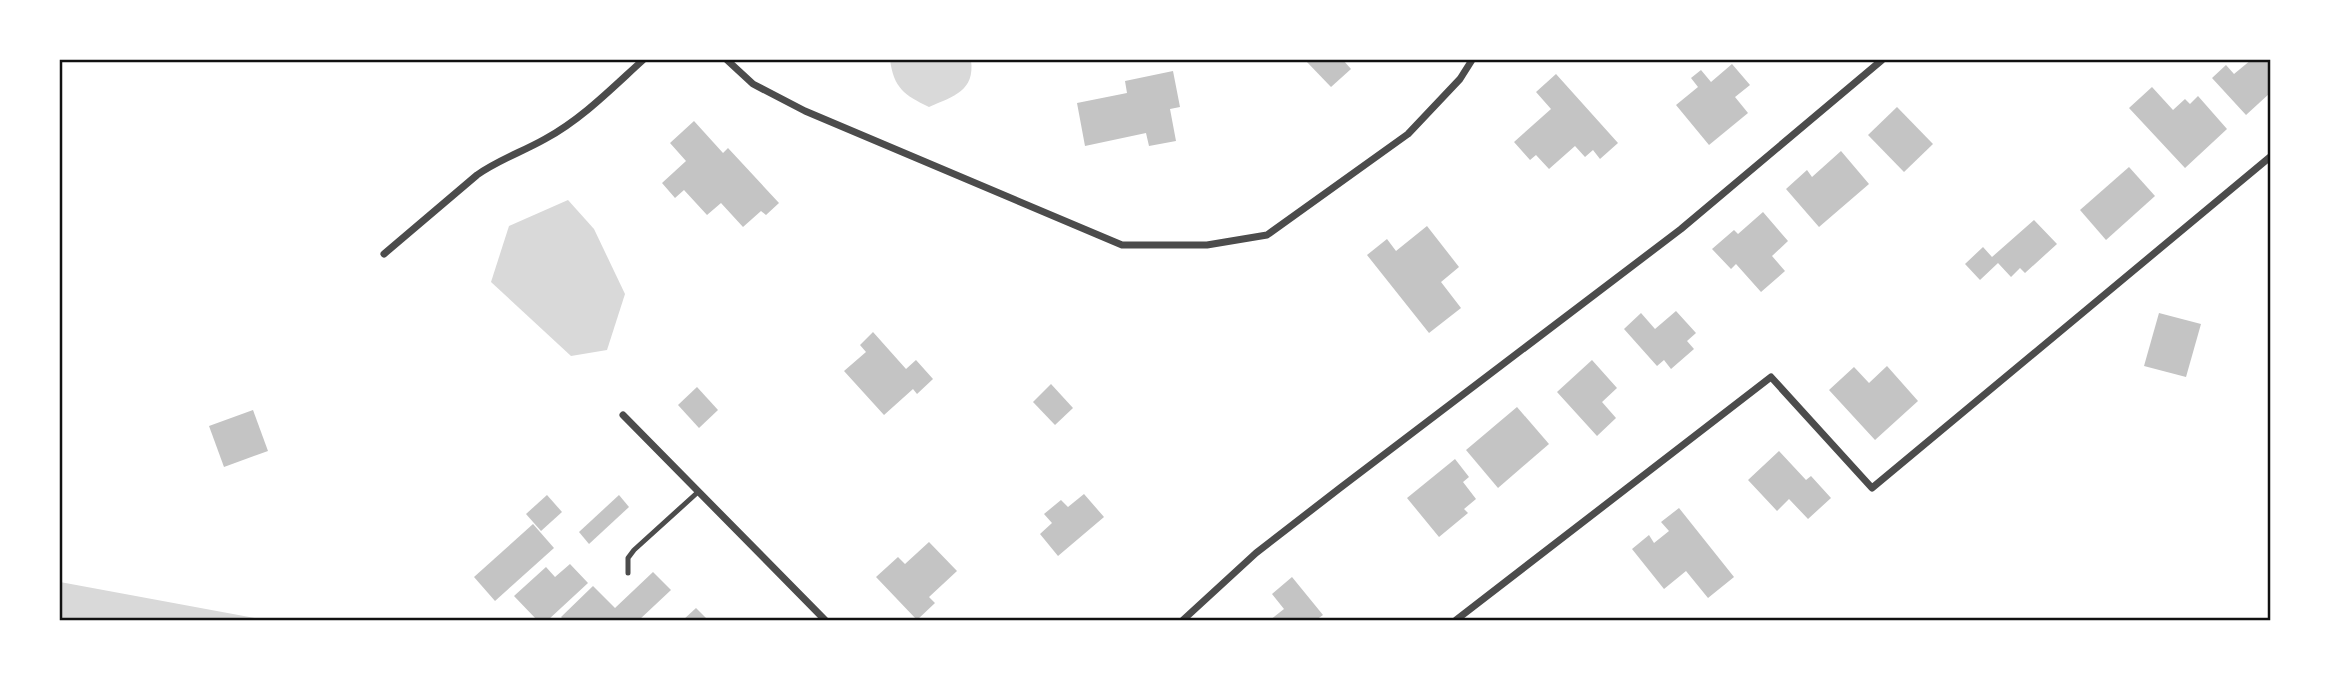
<svg xmlns="http://www.w3.org/2000/svg" width="2330" height="680" font-family="Lora,serif">
<style>
.water{fill:#d9d9d9}
.building{fill:#c4c4c4}
.lines{fill:none;stroke-linecap:round;stroke-linejoin:round}
.service{stroke:#4c4c4c;stroke-width:5}
.minor{stroke:#4c4c4c;stroke-width:7}
.neatline{fill:none;stroke:#111;stroke-width:2.5}
</style>
<rect width="100%" height="100%" fill="#fff"/>
<g class="water">
<path d="M 890,60 L 971,60 C 975,91 954,96 929,107 C 904,95 894,88 890,60 Z"/>
<polygon points="568,200 594,229 625,294 607,350 571,356 491,282 509,226"/>
<polygon points="60,582 265,620 60,620"/>
</g>
<g class="building">
<polygon points="1305,60 1343,60 1351,69 1331,87"/>
<polygon points="2251,60 2270,60 2270,93 2246,115 2212,78 2226,65 2234,74"/>
<polygon points="1732,64 1750,85 1735,97 1748,113 1709,145 1676,105 1698,87 1691,78 1701,70 1711,82"/>
<polygon points="1173,71 1180,107 1170,109 1176,141 1149,146 1146,133 1085,146 1077,103 1127,93 1125,81"/>
<polygon points="1556,74 1618,143 1600,159 1593,150 1585,157 1575,146 1549,169 1536,155 1530,160 1514,142 1551,109 1536,92"/>
<polygon points="2152,87 2173,110 2185,99 2190,104 2198,96 2227,129 2185,168 2129,108"/>
<polygon points="1897,107 1933,144 1904,172 1868,135"/>
<polygon points="694,121 723,153 728,148 779,203 766,215 761,211 743,227 721,203 707,215 684,190 675,198 662,183 686,161 670,143"/>
<polygon points="1841,151 1869,184 1819,227 1786,189 1807,170 1812,177"/>
<polygon points="2129,167 2155,196 2106,240 2080,210"/>
<polygon points="1763,212 1788,241 1772,256 1785,271 1761,292 1736,264 1731,269 1712,249 1734,230 1738,234"/>
<polygon points="2034,220 2057,244 2025,273 2020,268 2011,277 1998,263 1980,280 1965,264 1983,247 1992,257"/>
<polygon points="1427,226 1459,267 1441,282 1461,308 1429,333 1367,255 1387,239 1396,251"/>
<polygon points="1676,311 1696,333 1687,341 1694,349 1671,369 1664,360 1657,366 1624,329 1641,313 1655,329"/>
<polygon points="2159,313 2201,324 2186,377 2144,366"/>
<polygon points="873,332 906,369 916,360 933,379 917,394 913,389 884,415 844,371 866,352 860,345"/>
<polygon points="1592,360 1617,388 1602,402 1616,418 1597,436 1557,392"/>
<polygon points="1887,366 1918,401 1875,440 1829,390 1854,367 1869,383"/>
<polygon points="1051,384 1073,408 1055,425 1033,402"/>
<polygon points="697,387 718,410 699,428 678,405"/>
<polygon points="1517,407 1549,444 1498,488 1466,450"/>
<polygon points="253,410 268,451 224,467 209,426"/>
<polygon points="1779,451 1806,480 1811,476 1831,498 1808,519 1789,499 1777,511 1748,480"/>
<polygon points="1455,459 1469,477 1463,482 1476,499 1464,509 1468,513 1439,537 1407,498"/>
<polygon points="1084,494 1104,517 1058,556 1040,534 1052,523 1044,514 1061,500 1068,507"/>
<polygon points="547,495 562,512 541,531 526,514"/>
<polygon points="619,495 629,507 589,544 579,532"/>
<polygon points="1679,508 1734,577 1708,598 1686,571 1664,589 1632,549 1649,535 1654,543 1669,531 1661,522"/>
<polygon points="533,524 554,548 495,601 474,577"/>
<polygon points="929,542 957,571 929,597 935,603 917,620 876,577 898,557 905,564"/>
<polygon points="570,564 588,583 548,620 537,620 514,596 546,567 555,577"/>
<polygon points="653,572 671,590 639,620 564,620 561,617 593,586 615,608"/>
<polygon points="1292,577 1323,615 1316,620 1270,620 1284,609 1272,594"/>
<polygon points="696,608 708,620 683,620"/>
</g>
<g class="lines">
<polyline class="service" points="628,573 628,558 634,550 698,492"/>
<g class="minor">
<polyline points="727,60 753,84 805,111 1122,245 1207,245 1267,235 1408,134 1460,79 1472,60"/>
<path d="M 384,254 L 477,175 C 498,160 522,152 545,139 C 582,119 612,88 643,60"/>
<polyline points="623,415 825,620"/>
<polyline points="1183,620 1256,553 1340,488 1681,229 1882,60"/>
<polyline points="1456,620 1771,377 1872,488 2270,157"/>
</g>
</g>
<rect width="2330" height="680" fill="none" stroke="#ffffff" stroke-width="122"/>
<rect x="61" y="61" width="2208" height="558" class="neatline"/>
</svg>
